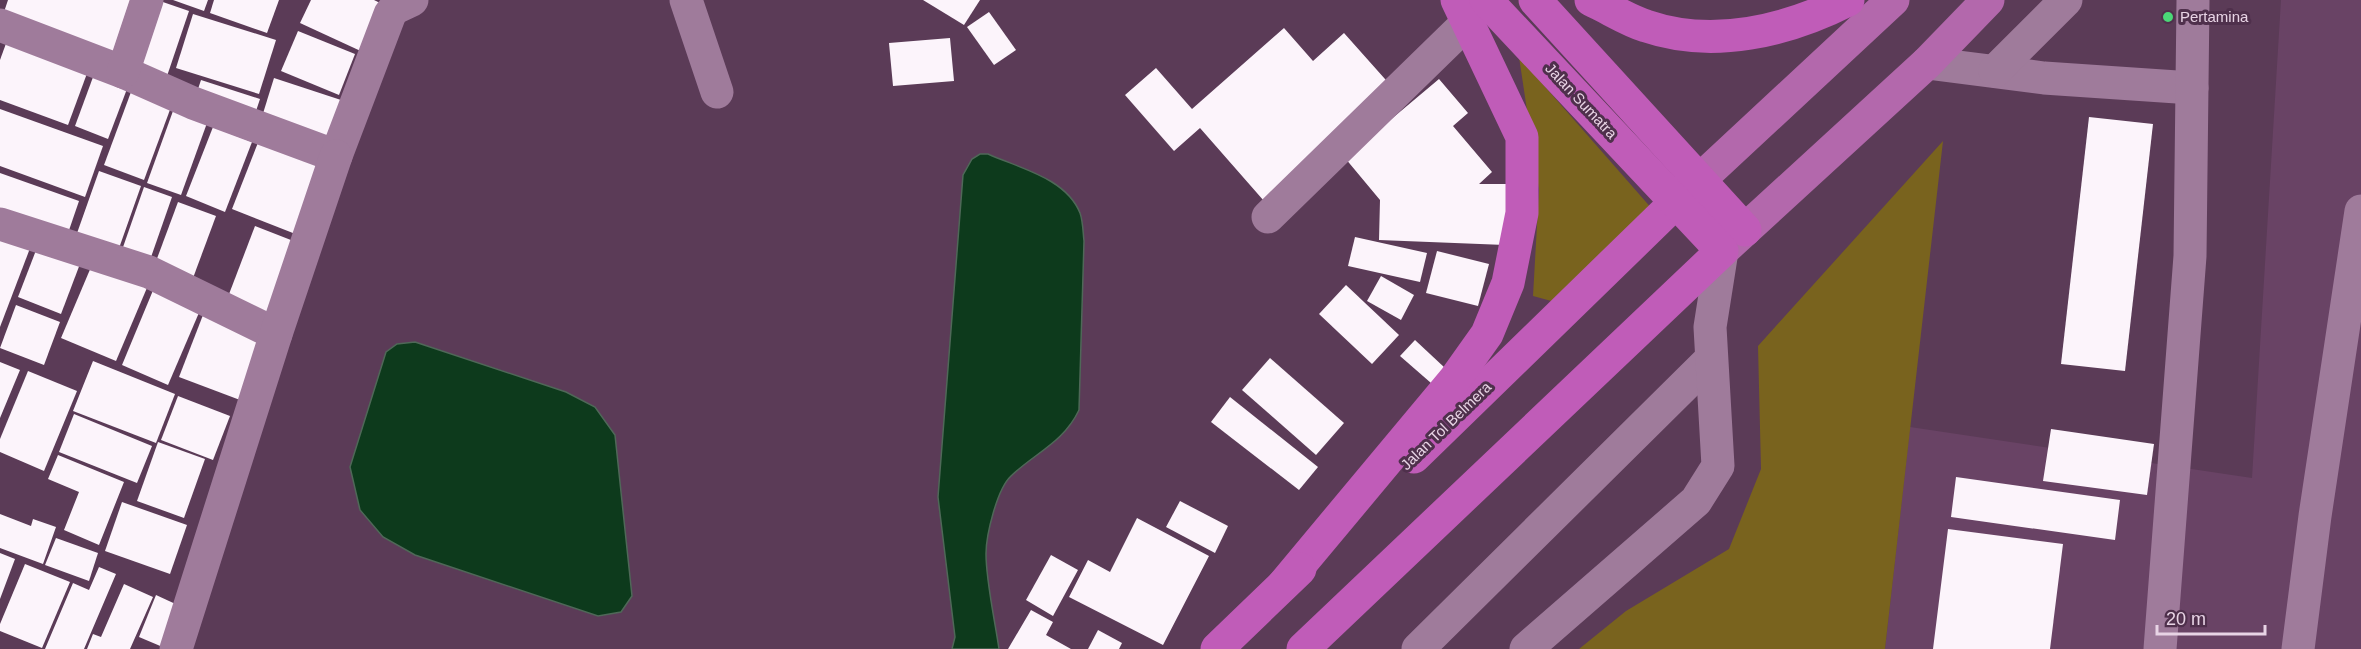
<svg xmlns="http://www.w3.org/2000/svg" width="2361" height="649" font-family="Arial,sans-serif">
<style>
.built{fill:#694365}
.green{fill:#79631e}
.water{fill:#0d3a1c;stroke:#4f6858;stroke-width:1.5}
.building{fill:#fcf4fb}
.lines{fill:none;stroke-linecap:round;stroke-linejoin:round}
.minor{stroke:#9f7b9b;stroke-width:33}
.major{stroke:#b368ac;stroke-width:33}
.highway{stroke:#c05cb8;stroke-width:33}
.poi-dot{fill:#4ad777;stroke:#4f304c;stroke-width:2}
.labels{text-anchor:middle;stroke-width:6;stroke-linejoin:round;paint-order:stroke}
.poi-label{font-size:15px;fill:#e8d4e5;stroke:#4f304c;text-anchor:start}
.street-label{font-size:15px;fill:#e8d4e5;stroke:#4f304c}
</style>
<rect width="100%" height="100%" fill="#5b3b57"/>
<polygon class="built" points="2281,0 2361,0 2361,649 1885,649 1910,427 2252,478"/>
<g class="green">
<polygon points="1519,57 1653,210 1555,302 1533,296 1539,190"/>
<polygon points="1943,141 1885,649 1579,649 1626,611 1729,549 1761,469 1758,346"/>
</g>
<g class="water">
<path d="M 980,154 L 988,154 C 1019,168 1066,178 1080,213 C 1083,221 1083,233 1084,241 L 1079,410 C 1064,442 1035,453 1011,476 C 997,489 986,535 986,554 C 986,581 995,621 999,649 L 952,649 L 955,637 L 938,497 L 963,175 L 972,159 Z"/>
<polygon points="415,342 566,392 595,407 615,435 632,596 621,612 598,616 415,555 383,537 360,510 350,467 386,352 397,344"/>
</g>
<g class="building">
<polygon points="8,0 140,0 118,59 3,15"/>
<polygon points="157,0 189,11 166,79 133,68"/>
<polygon points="173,0 208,0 204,11"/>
<polygon points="214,0 279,0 267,33 210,13"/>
<polygon points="311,0 374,0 386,6 365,53 300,23"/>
<polygon points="923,0 980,0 964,25"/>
<polygon points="989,12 1016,50 994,65 967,27"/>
<polygon points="193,14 276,40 259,94 176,68"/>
<polygon points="1284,28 1313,61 1344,33 1393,88 1264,201 1200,128 1174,151 1125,95 1156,68 1192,109"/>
<polygon points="298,31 355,54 339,95 281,71"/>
<polygon points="8,38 89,68 68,125 0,100 0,60"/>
<polygon points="950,38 954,81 893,86 889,43"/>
<polygon points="96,69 130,81 108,139 75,126"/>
<polygon points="274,78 341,100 326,145 260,123"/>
<polygon points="1439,79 1468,113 1453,126 1492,172 1479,184 1507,184 1505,245 1379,240 1380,200 1345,158"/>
<polygon points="201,80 260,99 253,120 194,101"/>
<polygon points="131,92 171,107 144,180 104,165"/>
<polygon points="0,109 103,146 85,197 0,166"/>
<polygon points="173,111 207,123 181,195 147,183"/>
<polygon points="2089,117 2153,124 2125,371 2061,364"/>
<polygon points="213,127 252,142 225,212 186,196"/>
<polygon points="261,135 326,160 298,235 232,209"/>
<polygon points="99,171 141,186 118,251 76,236"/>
<polygon points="0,173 79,201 66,239 0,216"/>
<polygon points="144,187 172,197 150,260 122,250"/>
<polygon points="178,202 216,216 193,278 155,264"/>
<polygon points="255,226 296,242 268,317 226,302"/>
<polygon points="0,231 32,243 0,327"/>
<polygon points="1355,237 1427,253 1420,282 1348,266"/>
<polygon points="40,240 83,256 61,314 18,297"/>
<polygon points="1437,251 1489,264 1478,306 1426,293"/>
<polygon points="94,260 149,283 116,361 61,338"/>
<polygon points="1381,276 1414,295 1401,320 1367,301"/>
<polygon points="1346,285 1399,335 1372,364 1319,314"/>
<polygon points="154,288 201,308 168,385 122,365"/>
<polygon points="16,305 60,322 44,365 0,348"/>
<polygon points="203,315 263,338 240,400 179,377"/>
<polygon points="1415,340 1445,368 1431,383 1400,356"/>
<polygon points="1270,358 1344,423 1316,455 1242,390"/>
<polygon points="93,361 175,394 156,443 73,411"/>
<polygon points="0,362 20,370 0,418"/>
<polygon points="28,371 77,391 44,471 0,452 0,439"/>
<polygon points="178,396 230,416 213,460 161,440"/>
<polygon points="1230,397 1318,467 1299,490 1211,422"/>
<polygon points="74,414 152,446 137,483 59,452"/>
<polygon points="2051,429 2154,444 2147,495 2043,481"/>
<polygon points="158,442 205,459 184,518 137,501"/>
<polygon points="58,455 124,482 99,545 64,530 79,492 48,479"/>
<polygon points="1956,477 2120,500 2115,540 1951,517"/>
<polygon points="1180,501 1228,526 1215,553 1166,527"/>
<polygon points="122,502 187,525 170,574 105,551"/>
<polygon points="0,514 31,526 33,519 56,527 43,564 0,548"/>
<polygon points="1137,518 1209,556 1163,645 1069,597 1088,560 1110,572"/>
<polygon points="1948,529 2063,544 2050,649 1933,649"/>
<polygon points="56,538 98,553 89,581 45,565"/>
<polygon points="0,553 15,559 0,599"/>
<polygon points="1051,555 1078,570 1053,616 1026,600"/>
<polygon points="25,564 70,582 42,648 0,631 0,624"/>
<polygon points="99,567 116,574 84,649 45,649 73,583 89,590"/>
<polygon points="124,584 153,597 130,649 87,649 93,634 101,637"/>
<polygon points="156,595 182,607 165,648 139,637"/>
<polygon points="1031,610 1053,622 1046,635 1071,649 1008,649"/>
<polygon points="1098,630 1122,643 1119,649 1088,649"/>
</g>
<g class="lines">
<g class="minor">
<polyline points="686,0 717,92"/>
<polyline points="0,25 123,72 193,103 336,156 390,14 395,8 412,0"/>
<polyline points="1927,63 2044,78 2192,88"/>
<polyline points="1995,71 2066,0"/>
<polyline points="123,72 147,0"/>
<polyline points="1268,217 1468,22"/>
<polyline points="0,224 149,272 276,334"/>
<polyline points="176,649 276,334 336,156"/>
<polyline points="1418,649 1711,359"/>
<polyline points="1526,649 1696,501 1718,466 1710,327 1722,251"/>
<polyline points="2160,649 2190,256 2193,0"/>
<polyline points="2298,649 2315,516 2361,211"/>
</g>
<g class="major">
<polyline points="1679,199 1893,0"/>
<polyline points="1723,250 1927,63 1988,0"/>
</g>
<g class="highway">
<polyline points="1535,0 1745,230"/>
<path d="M 1591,0 C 1609,8 1627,20 1646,26 C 1713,49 1787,31 1848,0"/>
<polyline points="1414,457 1676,202"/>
<polyline points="1284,584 1455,379 1487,334 1508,283 1522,213 1522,137 1457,0"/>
<polyline points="1217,649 1300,569"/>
<polyline points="1303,649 1722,251 1486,0"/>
</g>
</g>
<circle class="poi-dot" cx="2168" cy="17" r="6"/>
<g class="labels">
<g class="poi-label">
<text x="2180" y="22">Pertamina</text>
</g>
<g class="street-label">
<text transform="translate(1581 101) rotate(47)" y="5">Jalan Sumatra</text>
<text transform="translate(1446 426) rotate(-44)" y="5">Jalan Tol Belmera</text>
</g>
</g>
<path d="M2157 625v9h108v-9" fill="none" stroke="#e8d4e5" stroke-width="3"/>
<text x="2166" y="625" font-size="18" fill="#e8d4e5" stroke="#4f304c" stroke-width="4.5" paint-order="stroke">20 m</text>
</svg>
